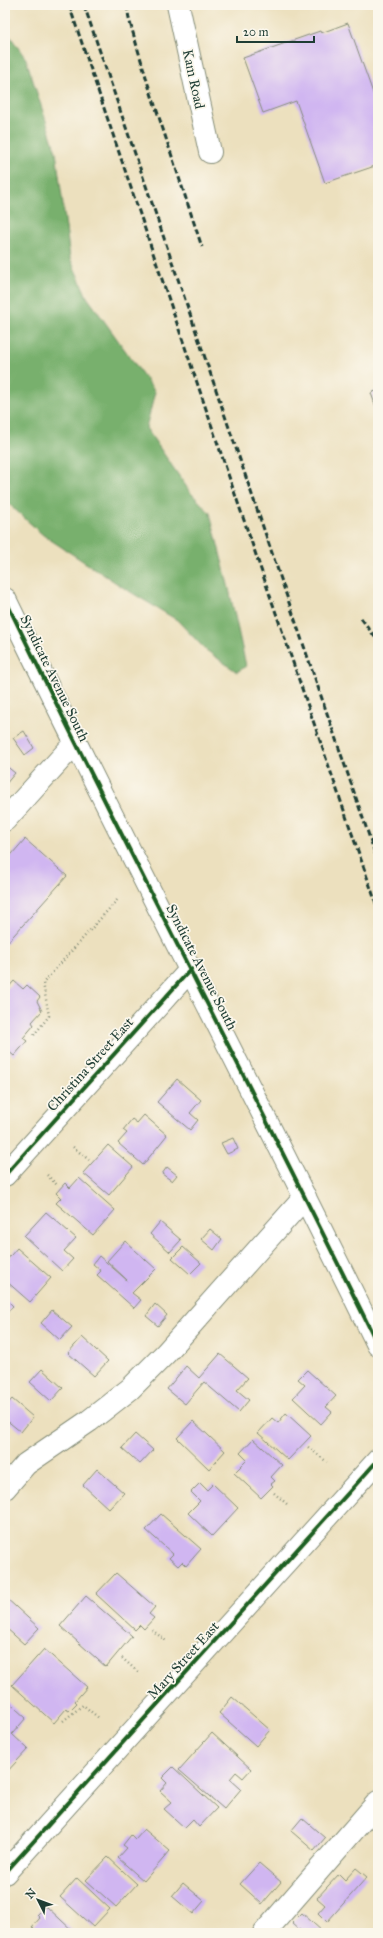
<svg xmlns="http://www.w3.org/2000/svg" width="383" height="1938" font-family="'IM FELL Great Primer',serif">
<style>
.forest{fill:#78b06d;stroke:#4c7650}
.building{fill:#d0b6f1}
.lines{fill:none;stroke-linecap:round;stroke-linejoin:round}
.minor-casing{stroke:#868e79;stroke-width:24}
.path{stroke:#868e79;stroke-width:2.5;stroke-dasharray:1 3;stroke-linecap:butt}
.minor{stroke:#fff;stroke-width:22}
.rail{stroke:#1f3d34;stroke-width:3;stroke-dasharray:6 3;stroke-linecap:butt}
.cycleway-casing{stroke:#fbf7ec;stroke-width:6}
.cycleway{stroke:#1b5e20;stroke-width:4}
.labels{text-anchor:middle;stroke-width:3.5;stroke-linejoin:round;paint-order:stroke}
.street-label{font-size:14px;fill:#1f3d34;stroke:#fbf7ec}
</style>
<rect width="100%" height="100%" fill="#fbf7ec"/>
<filter id="ink" filterUnits="userSpaceOnUse"><feTurbulence type="fractalNoise" baseFrequency=".025" numOctaves="2"/><feDisplacementMap in="SourceGraphic" scale="8" xChannelSelector="R" yChannelSelector="G"/><feConvolveMatrix kernelMatrix="1 2 1 2 8 2 1 2 1" color-interpolation-filters="sRGB"/></filter>
<filter id="wash" filterUnits="userSpaceOnUse"><feTurbulence type="fractalNoise" baseFrequency=".012" numOctaves="4" result="noise"/><feDisplacementMap in="SourceGraphic" scale="16" xChannelSelector="R" yChannelSelector="G"/><feGaussianBlur stdDeviation="0.9" result="paint"/><feColorMatrix in="noise" values="0 0 0 0 0 0 0 0 0 0 0 0 0 0 0 0 0 1.4 0 .05"/><feComposite in="paint" operator="in"/></filter>
<g filter="url(#wash)">
<rect width="100%" height="100%" fill="#ece0be"/>
<polygon class="forest" points="5,35 10,36 26,59 56,152 70,258 87,297 155,392 146,428 190,492 210,513 229,589 246,666 237,672 206,650 177,620 124,588 43,535 9,504 5,496"/>
<g id="blocks">
<g class="building">
<polygon points="348,23 378,107 378,165 325,183 296,101 263,113 243,58 320,31 321,33"/>
<polygon points="378,390 378,413 371,393"/>
<polygon points="24,731 34,748 25,755 13,738"/>
<polygon points="5,765 15,773 5,785"/>
<polygon points="25,839 67,876 5,945 5,862"/>
<polygon points="14,981 23,989 27,985 40,997 37,1001 42,1011 32,1022 34,1025 23,1038 27,1041 14,1056 7,1050 5,1052 5,991"/>
<polygon points="177,1079 201,1100 190,1113 198,1120 190,1130 157,1102"/>
<polygon points="144,1115 167,1135 143,1165 118,1143 127,1133 123,1130 132,1119 137,1123"/>
<polygon points="233,1138 238,1149 227,1154 221,1143"/>
<polygon points="108,1145 133,1167 109,1195 83,1173"/>
<polygon points="167,1167 177,1175 172,1181 162,1174"/>
<polygon points="79,1178 115,1210 93,1235 56,1203 61,1198 56,1193 65,1183 70,1188"/>
<polygon points="46,1212 76,1238 64,1251 73,1259 62,1271 24,1236"/>
<polygon points="160,1222 181,1240 170,1252 150,1234"/>
<polygon points="210,1229 222,1239 214,1250 201,1239"/>
<polygon points="125,1241 156,1269 132,1293 141,1300 134,1308 97,1275 101,1271 93,1264 99,1256 128,1281 107,1261"/>
<polygon points="183,1247 201,1263 190,1274 172,1258"/>
<polygon points="17,1248 51,1278 30,1302 5,1280 5,1262"/>
<polygon points="5,1298 13,1306 5,1315"/>
<polygon points="155,1304 167,1315 158,1326 146,1316"/>
<polygon points="52,1310 72,1327 60,1340 41,1323"/>
<polygon points="82,1337 108,1361 94,1376 68,1353"/>
<polygon points="220,1354 248,1378 237,1390 249,1400 239,1412 204,1382 185,1404 167,1389 186,1366 199,1378"/>
<polygon points="42,1369 63,1388 51,1401 30,1382"/>
<polygon points="307,1370 336,1396 326,1407 332,1412 321,1424 293,1398 305,1385 298,1379"/>
<polygon points="12,1399 33,1417 21,1432 5,1419 5,1407"/>
<polygon points="286,1413 311,1436 288,1460 258,1433 272,1418 278,1423"/>
<polygon points="193,1421 225,1451 209,1469 177,1438"/>
<polygon points="135,1434 153,1450 140,1464 122,1448"/>
<polygon points="253,1439 282,1465 271,1477 275,1481 271,1484 273,1486 261,1498 234,1473 247,1460 240,1453"/>
<polygon points="97,1469 124,1493 109,1509 83,1485"/>
<polygon points="200,1483 207,1490 213,1484 238,1508 212,1536 188,1513 200,1501 191,1492"/>
<polygon points="161,1514 201,1549 186,1566 182,1562 178,1566 169,1558 173,1554 146,1530"/>
<polygon points="116,1573 155,1607 149,1614 154,1618 144,1629 140,1625 135,1630 96,1594"/>
<polygon points="86,1596 132,1636 106,1667 60,1626"/>
<polygon points="5,1597 39,1628 24,1644 5,1627"/>
<polygon points="44,1649 87,1687 75,1701 77,1703 69,1711 66,1709 54,1723 12,1685"/>
<polygon points="232,1697 270,1730 256,1746 219,1713"/>
<polygon points="5,1699 26,1718 12,1734 28,1749 5,1774"/>
<polygon points="212,1733 251,1769 243,1778 236,1772 230,1779 241,1789 224,1809 179,1770"/>
<polygon points="173,1767 217,1808 199,1827 193,1820 185,1828 164,1809 172,1802 160,1791 167,1783 162,1778"/>
<polygon points="302,1818 325,1838 314,1851 291,1831"/>
<polygon points="144,1829 170,1851 144,1881 118,1858 127,1848 123,1845 131,1835 135,1839"/>
<polygon points="108,1857 137,1884 116,1907 86,1880"/>
<polygon points="259,1863 281,1882 262,1904 240,1884"/>
<polygon points="356,1868 367,1877 327,1922 318,1913 325,1905 317,1898 339,1874 345,1880"/>
<polygon points="77,1878 110,1909 93,1927 60,1897"/>
<polygon points="183,1883 204,1901 193,1914 172,1896"/>
<polygon points="46,1906 75,1933 38,1933 32,1927 40,1918 37,1915"/>
<polygon points="302,1913 323,1932 322,1933 303,1933 292,1923"/>
</g>
</g>
</g>
<g filter="url(#ink)">
<use href="#blocks" fill-opacity="0" stroke="#868e79" stroke-width="1"/>
<g class="lines">
<g class="minor-casing">
<g id="minor">
<polyline points="178,5 210,152"/>
<path d="M 5,599 C 126,849 256,1095 378,1345"/>
<polyline points="5,820 75,743"/>
<polyline points="5,1175 191,969"/>
<polyline points="5,1488 26,1464 89,1421 130,1389 166,1353 305,1197"/>
<polyline points="5,1873 378,1460"/>
<polyline points="264,1933 378,1802"/>
</g>
</g>
<g class="path">
<polyline points="34,1035 49,1016 43,983 118,899"/>
<polyline points="73,1147 89,1160"/>
<polyline points="47,1175 57,1185"/>
<polyline points="308,1447 327,1462"/>
<polyline points="274,1493 288,1505"/>
<polyline points="152,1630 166,1641"/>
<polyline points="122,1658 138,1672"/>
<polyline points="63,1721 83,1705 100,1719"/>
</g>
<use href="#minor" class="minor"/>
<g class="rail">
<polyline points="69,5 227,471 378,909"/>
<polyline points="84,5 378,862"/>
<polyline points="127,5 129,19 148,84 202,247"/>
<polyline points="361,618 378,641"/>
</g>
<g class="cycleway-casing">
<g id="cycleway">
<path d="M 5,599 C 126,849 256,1095 378,1345"/>
<polyline points="5,1175 191,969"/>
<polyline points="5,1873 378,1460"/>
</g>
</g>
<use href="#cycleway" class="cycleway"/>
</g>
</g>
<g class="labels">
<g class="street-label">
<text transform="translate(194 79) rotate(78)" y="5">Kam Road</text>
<text transform="translate(55 678) rotate(64)" y="5">Syndicate Avenue South</text>
<text transform="translate(202 967) rotate(63)" y="5">Syndicate Avenue South</text>
<text transform="translate(90 1064) rotate(-48)" y="5">Christina Street East</text>
<text transform="translate(183 1660) rotate(-48)" y="5">Mary Street East</text>
</g>
</g>
<rect width="383" height="1938" fill="none" stroke="#fbf7ec" stroke-width="20"/>
<g transform="translate(38 1900) rotate(312)" stroke="#fbf7ec" stroke-width="3" paint-order="stroke">
<path d="M0-3L7 15L0 10L-7 15Z" fill="#1f3d34"/>
<text y="-6" font-size="11" font-weight="bold" text-anchor="middle" fill="#1f3d34">N</text>
</g>
<path d="M237 36v6h77v-6" fill="none" stroke="#1f3d34" stroke-width="2"/>
<text x="243" y="36" font-size="12" fill="#1f3d34" stroke="#fbf7ec" stroke-width="3" paint-order="stroke">20 m</text>
</svg>
